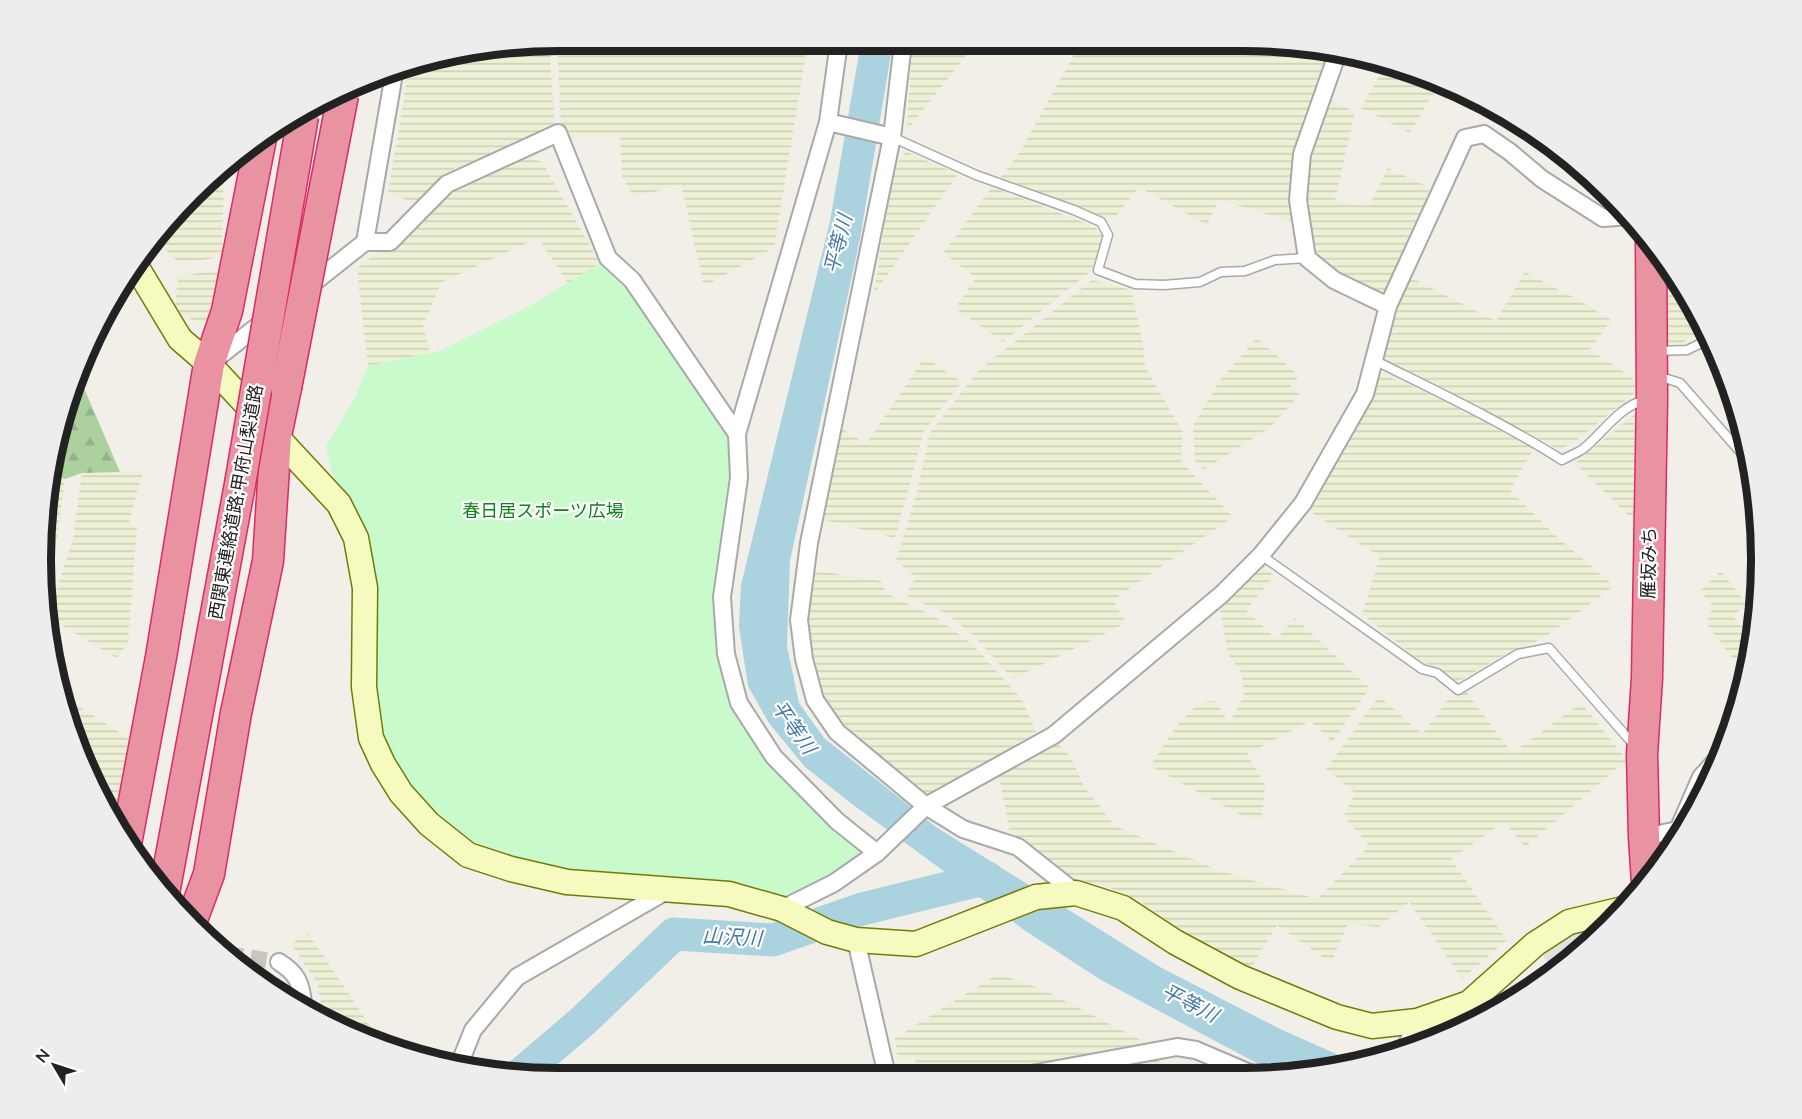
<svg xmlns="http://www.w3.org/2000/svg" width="1802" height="1119" font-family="'Nunito Sans','Noto Sans JP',sans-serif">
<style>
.farmland{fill:url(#farmland-rules)}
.forest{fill:url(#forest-firs)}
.park{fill:#c8facc}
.parking{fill:#e2e2e2}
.water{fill:#aad3df}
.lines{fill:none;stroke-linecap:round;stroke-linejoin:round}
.river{stroke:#aad3df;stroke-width:33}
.street-tunnel{stroke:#c8c6c1;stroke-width:16;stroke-dasharray:16 8;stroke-linecap:butt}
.lane-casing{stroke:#a9a9a9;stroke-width:11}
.street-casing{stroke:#a9a9a9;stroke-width:20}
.secondary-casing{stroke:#707d05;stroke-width:27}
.highway-casing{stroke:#dc2a67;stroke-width:33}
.lane{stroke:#fff;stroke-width:8}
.street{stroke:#fff;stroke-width:16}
.secondary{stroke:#f7fabf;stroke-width:24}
.highway{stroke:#e892a2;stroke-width:30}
.highway-bridge-casing{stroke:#dc2a67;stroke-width:33;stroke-linecap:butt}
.highway-bridge{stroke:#e892a2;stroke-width:30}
.labels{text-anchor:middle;stroke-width:4.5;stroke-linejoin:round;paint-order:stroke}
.street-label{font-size:18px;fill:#222;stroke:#fff}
.park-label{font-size:18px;fill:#0c8416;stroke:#fff}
.water-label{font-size:20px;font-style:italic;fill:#4a7aab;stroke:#fff}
.rim{fill:none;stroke:#222;stroke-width:8}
</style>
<defs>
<pattern id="farmland-rules" width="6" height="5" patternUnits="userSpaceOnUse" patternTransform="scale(1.5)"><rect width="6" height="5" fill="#eef0d5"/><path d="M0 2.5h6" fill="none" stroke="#ccceb7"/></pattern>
<pattern id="forest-firs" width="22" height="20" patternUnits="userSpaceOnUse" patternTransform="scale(1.5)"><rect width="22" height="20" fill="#add19e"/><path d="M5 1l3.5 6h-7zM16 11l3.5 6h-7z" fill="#95b388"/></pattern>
</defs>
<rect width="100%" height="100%" fill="#f2efe9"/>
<g class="farmland">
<polygon points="557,41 808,42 774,248 704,286 681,184 634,198 622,176 620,135 569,138 561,127"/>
<polygon points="549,42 555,129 455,168 437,182 418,204 388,193 407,80 411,65"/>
<polygon points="912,43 976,43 907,130"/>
<polygon points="1080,44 1310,45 1332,51 1296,149 1290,191 1293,222 1219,200 1207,225 1139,187 1113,220 1000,178 1019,153"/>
<polygon points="1385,65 1441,80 1410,133 1361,108"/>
<polygon points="1328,99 1355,112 1335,201 1369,206 1388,168 1430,188 1386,297 1337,277 1311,256 1304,185 1307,158"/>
<polygon points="906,152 958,174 874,294 893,168"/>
<polygon points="525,157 542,162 600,263 568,283 538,238 442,282 423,325 430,353 368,366 357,269 453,188"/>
<polygon points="224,168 222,256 204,260 178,262 153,238"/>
<polygon points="992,187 1094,226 1103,236 1092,270 1003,342 955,308 976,278 943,253"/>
<polygon points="1662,258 1692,300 1705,328 1680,344 1663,346"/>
<polygon points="224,270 215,323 197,323 175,309 178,276"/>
<polygon points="1525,272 1582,302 1611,320 1590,350 1632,377 1637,391 1576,441 1559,450 1381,358 1410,277 1496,321"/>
<polygon points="1092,280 1131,290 1143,343 1145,367 1183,432 1181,461 1233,517 1113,600 1126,623 1013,679 974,636 945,613 905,595 916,577 896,561 917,492 930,433 978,371"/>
<polygon points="1257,338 1299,376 1290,387 1300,394 1271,427 1203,470 1195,461 1193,426 1219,381"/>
<polygon points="925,357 962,382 924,431 895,538 822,519 841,428 866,444"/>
<polygon points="1381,374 1435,395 1476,416 1534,449 1510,490 1554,534 1614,586 1548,635 1526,647 1512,650 1458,682 1437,668 1420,661 1362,614 1380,557 1308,510 1362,417"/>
<polygon points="1636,413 1634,521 1575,463"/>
<polygon points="143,471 129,521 137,527 128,643 116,658 50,618 49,612 73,539 82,473"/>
<polygon points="54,475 65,479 57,541 43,576 41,559"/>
<polygon points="1263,565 1274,576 1246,610 1276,639 1295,618 1370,688 1332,742 1310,721 1247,754 1265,785 1262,820 1244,817 1150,766 1176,727 1198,703 1215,701 1229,723 1244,696 1242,674 1228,654 1220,609"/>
<polygon points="812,570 881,581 886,593 937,618 972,644 1021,698 1038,736 926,797 849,731 819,690 807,610"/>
<polygon points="1721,571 1747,604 1733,616 1753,639 1751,648 1734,660 1706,623 1713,606 1700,591"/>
<polygon points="1466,691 1512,753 1581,703 1627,760 1525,847 1504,822 1451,859 1507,940 1462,979 1409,902 1379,927 1348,924 1331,963 1277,925 1251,968 1213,953 1141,902 1106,886 1074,880 1038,851 1010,832 999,775 1055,741 1071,757 1083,785 1115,826 1220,871 1317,899 1369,846 1344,816 1355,793 1326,769 1379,696 1422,734 1449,698"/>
<polygon points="63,696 128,738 128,785 116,803 97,786 68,726"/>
<polygon points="308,933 383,1045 361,1039 320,1015 322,1011 318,984 291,944"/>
<polygon points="998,974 1044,990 1146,1043 980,1076 917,1076 915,1057 898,1060 895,1038"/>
<polygon points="1156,1059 1181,1077 1063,1076 1067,1075"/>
</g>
<polygon class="forest" points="78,374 120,472 82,473 65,479 54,475 68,393"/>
<polygon class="park" points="608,258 737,434 722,597 739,703 774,757 877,853 782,909 468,855 383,764 365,588 339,504 326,446 354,400 368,366 440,351 530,306"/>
<polygon class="parking" points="1623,909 1585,949 1558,969 1553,971 1535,944"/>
<polygon class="water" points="861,42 893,42 860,239 790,561 787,646 799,703 824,738 936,827 1160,967 1280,1029 1359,1064 1288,1075 1264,1067 1101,980 1024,930 852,804 805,767 769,723 748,686 739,627 741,585 830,221"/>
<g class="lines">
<polyline class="river" points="521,1074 584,1020 674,934 773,940 862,909 988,878"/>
<polyline class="street-tunnel" points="227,954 279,962"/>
<g class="lane-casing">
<g id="lane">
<polyline points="892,137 976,175 1074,210 1101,222 1108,235 1098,270 1135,284 1164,285 1200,282 1221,272 1245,271 1275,260 1307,258"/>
<polyline points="1655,351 1687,350 1710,339"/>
<path d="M 1374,360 C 1438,392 1502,422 1562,460 C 1569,456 1577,453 1583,449 C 1603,433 1620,405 1646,400"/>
<polyline points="1658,376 1680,383 1751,464"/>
<polyline points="1261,555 1422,669 1437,673 1458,690 1518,654 1549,648 1634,745"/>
</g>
</g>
<g class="street-casing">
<g id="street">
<polyline points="903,43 892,137 809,543 799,620 804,659 815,700 837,732 926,806 963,829 1018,847 1076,893"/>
<polyline points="1338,52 1302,154 1298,200 1307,258 1334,280 1388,306"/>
<polyline points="828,122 892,137"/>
<polyline points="365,242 395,68"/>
<polyline points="307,288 365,242 390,242 447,184 558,133 608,258 632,280 737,434 739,478 722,597 726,654 739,703 774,757 837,821 877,853"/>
<polyline points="212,362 268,318"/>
<polyline points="737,434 828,122 839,42"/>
<polyline points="1644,837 1678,830 1701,777 1721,755"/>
<polyline points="782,909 834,883 877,853 926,806 1054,735 1222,594 1261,555 1303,503 1365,394 1388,306 1465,138 1484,134 1510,152 1542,179 1603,218 1631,216"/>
<polyline points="856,940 887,1076"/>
<path d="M 279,962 C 297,973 302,984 303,1006"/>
<polyline points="1405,1049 1417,1021"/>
<polyline points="459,1065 473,1030 517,977 668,890"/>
<polyline points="1020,1076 1177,1047 1196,1050 1259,1077"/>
</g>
</g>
<g class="secondary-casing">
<polyline id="secondary" points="136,266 180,339 209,364 339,504 356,538 365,588 364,687 371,738 383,764 401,793 429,824 468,855 511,869 567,882 729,894 782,909 827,932 856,940 916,944 1036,897 1076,893 1123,908 1175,942 1240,977 1337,1017 1372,1026 1417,1021 1469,1003 1535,944 1569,922 1623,909"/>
</g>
<g class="highway-casing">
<g id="highway">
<polyline points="126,844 161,657 209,364 227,311 261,138"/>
<polyline points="1647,883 1644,837 1642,754 1647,678 1652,399 1651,243"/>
<polyline points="165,888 240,484"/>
<polyline points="193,917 209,874 236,713 268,561 276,436 286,388"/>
</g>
</g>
<use href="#lane" class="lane"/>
<use href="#street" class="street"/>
<use href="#secondary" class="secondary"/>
<use href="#highway" class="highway"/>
<g class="highway-bridge-casing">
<g id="highway-bridge">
<polyline points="286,388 343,95"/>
<polyline points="240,484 303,116"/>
</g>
</g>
<use href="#highway-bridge" class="highway-bridge"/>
</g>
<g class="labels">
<g class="street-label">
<text transform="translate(236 502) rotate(-80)" y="6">西関東連絡道路;甲府山梨道路</text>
<text transform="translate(1649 563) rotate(-89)" y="6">雁坂みち</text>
</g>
<g class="park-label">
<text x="543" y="517">春日居スポーツ広場</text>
</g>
<g class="water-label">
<text transform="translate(838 244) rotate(-76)" y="7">平等川</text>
<text transform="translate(794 727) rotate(55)" y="7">平等川</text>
<text transform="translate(732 937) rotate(3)" y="7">山沢川</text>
<text transform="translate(1190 1003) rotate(27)" y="7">平等川</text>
</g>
</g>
<path d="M0 0H1802V1119H0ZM559 51H1243A508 508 0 0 1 1751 559V560A508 508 0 0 1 1243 1068H559A508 508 0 0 1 51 560V559A508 508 0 0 1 559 51Z" fill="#ededed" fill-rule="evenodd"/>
<path class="rim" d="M559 51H1243A508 508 0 0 1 1751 559V560A508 508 0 0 1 1243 1068H559A508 508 0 0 1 51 560V559A508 508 0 0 1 559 51Z"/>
<g transform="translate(54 1065) rotate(309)" stroke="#ffffff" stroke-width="4.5" paint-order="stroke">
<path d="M0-4.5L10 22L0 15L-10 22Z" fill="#222222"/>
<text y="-9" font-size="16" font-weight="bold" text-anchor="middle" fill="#222222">N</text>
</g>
</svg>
